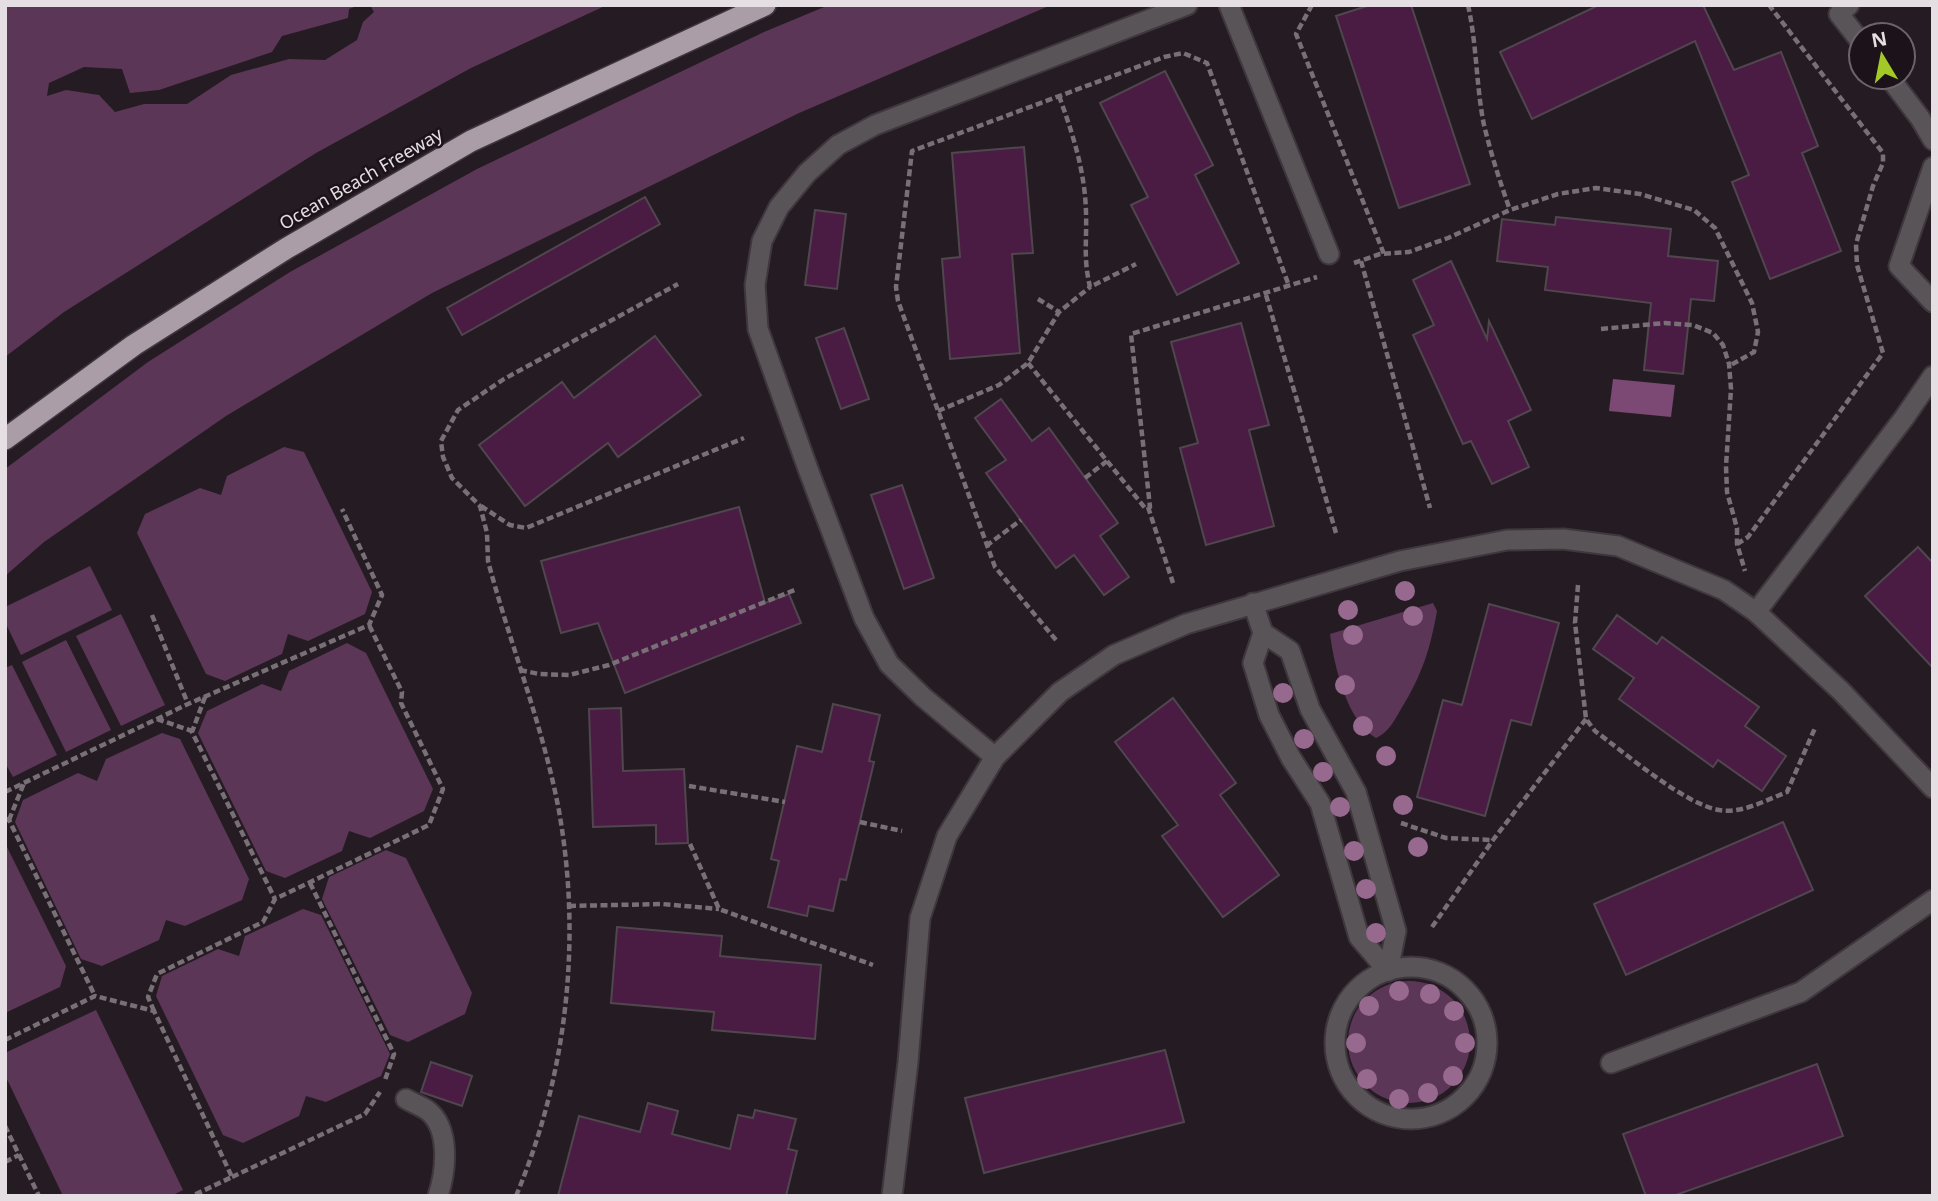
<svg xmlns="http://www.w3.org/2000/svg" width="1938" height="1201" font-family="'Noto Sans',sans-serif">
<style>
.green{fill:#5c3656}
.water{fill:#7b4973}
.building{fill:#4a1c44;stroke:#50464e;stroke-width:2}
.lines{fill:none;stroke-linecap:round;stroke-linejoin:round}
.service-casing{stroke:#40373e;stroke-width:23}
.motorway-casing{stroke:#40373e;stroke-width:24}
.path{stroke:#787076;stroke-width:4.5;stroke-dasharray:7 3.5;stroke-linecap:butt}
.service{stroke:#595458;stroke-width:19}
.motorway{stroke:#aa9da7;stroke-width:21}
.tree{fill:#97698f}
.labels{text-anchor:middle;stroke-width:5;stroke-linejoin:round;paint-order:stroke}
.street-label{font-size:18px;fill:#e5dee3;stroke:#1c131a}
</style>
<rect width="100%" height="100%" fill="#251c23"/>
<g class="green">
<polygon points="5,5 360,5 349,9 348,18 282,36 272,52 159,90 130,93 122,69 84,67 49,83 47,96 66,90 99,95 115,112 144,104 187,104 231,75 289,59 325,60 357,40 363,22 374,12 370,5 607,5 471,68 316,153 64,312 5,357"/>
<polygon points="829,5 1051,5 799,113 432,293 226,416 44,542 5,576 5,469 148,362 290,272 477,169 764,32"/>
<polygon points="284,447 304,452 372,592 365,614 308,641 288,634 282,654 225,681 206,674 137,533 145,514 200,488 221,495 227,476"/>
<polygon points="90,566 112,610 21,655 5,622 5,607"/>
<path d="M 1433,603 L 1437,611 C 1430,650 1422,675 1401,709 C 1394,721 1388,733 1376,738 C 1347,722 1334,665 1330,634 Z"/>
<polygon points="121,614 165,705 121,726 76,636"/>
<polygon points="66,640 111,730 66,752 22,662"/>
<polygon points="347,643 366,653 433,789 424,811 370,838 349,831 342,851 285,878 266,871 198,733 207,711 262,684 281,691 289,671"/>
<polygon points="12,665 57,755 13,777 5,763 5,668"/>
<polygon points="162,733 180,739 249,879 242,900 185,926 166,920 159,940 102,966 81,959 15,822 23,800 78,773 97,781 106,759"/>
<polygon points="5,843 66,966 60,987 5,1013"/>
<polygon points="386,850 406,858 472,993 465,1014 408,1042 390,1035 322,899 329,877"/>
<polygon points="303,909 321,915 390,1054 381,1076 326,1102 306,1096 299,1116 243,1143 223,1135 156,996 162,976 218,949 239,956 245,936"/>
<circle cx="1409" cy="1042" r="61"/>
<polygon points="96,1010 183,1190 171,1196 63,1196 5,1075 5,1053"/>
</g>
<polygon class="water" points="1613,379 1675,385 1671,417 1609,411"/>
<g class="building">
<polygon points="1370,5 1411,5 1470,184 1399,208 1336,16"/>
<polygon points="1599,5 1703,5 1734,70 1781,52 1818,146 1802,153 1841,251 1770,279 1732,182 1749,175 1695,41 1532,119 1500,52"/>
<polygon points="1165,71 1213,165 1195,175 1239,263 1177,295 1131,205 1148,197 1100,103"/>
<polygon points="1024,147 1033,253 1012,254 1020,353 950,359 942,259 960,257 952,153"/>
<polygon points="645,197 660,224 462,335 447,308"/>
<polygon points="815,210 846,214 837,289 805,285"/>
<polygon points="1556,217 1671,229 1668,256 1718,261 1714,301 1691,299 1683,374 1644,370 1651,303 1545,290 1548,267 1497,261 1502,219 1555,225"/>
<polygon points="1451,261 1487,339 1489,321 1531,410 1508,421 1529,467 1492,484 1471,441 1463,444 1413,335 1434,325 1413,280"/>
<polygon points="1241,323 1269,425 1249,430 1274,526 1206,545 1180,448 1198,443 1171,342"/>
<polygon points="844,328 869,399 841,409 816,338"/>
<polygon points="655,336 701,395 618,457 608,443 525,506 479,445 562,382 574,398"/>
<polygon points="1001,399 1032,441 1049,428 1118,523 1100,536 1129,577 1104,595 1074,555 1056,568 986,473 1006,460 975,418"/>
<polygon points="902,485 934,578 904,589 871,495"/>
<polygon points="739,507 765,603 789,594 801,623 625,693 598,623 561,633 541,561"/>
<polygon points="1918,547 1933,563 1933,668 1865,596"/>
<polygon points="1489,604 1559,623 1531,725 1511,720 1485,816 1417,797 1443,700 1462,705"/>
<polygon points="1617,615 1657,644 1662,637 1759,707 1745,726 1786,756 1762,791 1718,760 1713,767 1619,699 1634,678 1593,649"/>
<polygon points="1173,698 1236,783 1220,795 1279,875 1223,917 1162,836 1178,825 1115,742"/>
<polygon points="833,704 880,715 869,761 874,762 846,880 840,879 833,911 809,906 807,916 768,907 779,861 771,859 797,746 822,752"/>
<polygon points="621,708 623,771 684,769 688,843 656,844 656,825 593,827 589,709"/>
<polygon points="1783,822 1813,890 1626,975 1594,904"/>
<polygon points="617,927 722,936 720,956 821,965 815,1039 712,1030 714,1012 611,1003"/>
<polygon points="1165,1050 1184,1122 984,1173 965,1098"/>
<polygon points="431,1062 472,1076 462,1106 421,1092"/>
<polygon points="1817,1064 1843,1136 1673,1196 1646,1196 1623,1134"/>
<polygon points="648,1103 678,1111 672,1134 730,1149 738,1115 753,1118 755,1110 796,1119 788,1149 797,1151 786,1196 558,1196 579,1116 640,1132"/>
</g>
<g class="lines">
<g class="service-casing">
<g id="service">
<polyline points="1229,5 1329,254"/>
<polyline points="1849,5 1839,14 1861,42"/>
<polyline points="1889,77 1920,118 1933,140"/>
<polyline points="1933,167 1899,266 1933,302"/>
<polyline points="1253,603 1263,633 1290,651 1310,709 1356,792 1396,931 1388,971"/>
<polyline points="1756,612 1904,418 1933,376"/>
<polyline points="1263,633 1253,663 1269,715 1291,758 1320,803 1359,937 1388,971"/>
<polyline points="995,757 923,697 889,664 864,618 808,469 758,329 755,285 762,241 779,207 807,173 838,145 875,125 1187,5"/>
<circle cx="1411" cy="1043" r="76"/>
<polyline points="1611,1063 1801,992 1933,900"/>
<path d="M 406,1099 C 413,1103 421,1106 427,1110 C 451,1128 446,1171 438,1196"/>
<polyline points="892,1196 908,1062 920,918 947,836 995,757 1060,692 1114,655 1186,624 1400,561 1507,540 1563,539 1618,546 1724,590 1756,612 1841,691 1933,788"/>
</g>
</g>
<g class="motorway-casing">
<polyline id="motorway" points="5,439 134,345 287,248 471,141 765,5"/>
</g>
<g class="path">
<polyline points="1312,5 1296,34 1384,254"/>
<path d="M 1468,5 C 1477,45 1476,86 1484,125 C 1491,154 1500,182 1510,210"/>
<path d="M 1059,96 C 1073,134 1085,172 1086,212 C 1087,241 1083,257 1090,287 L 1136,264"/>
<polyline points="1361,261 1430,508"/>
<polyline points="1354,263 1380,254 1409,252 1448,238 1510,210 1558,194 1596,188 1640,194 1694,210 1715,228 1752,303 1758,332 1754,352 1729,366"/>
<polyline points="1266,295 1336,533"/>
<polyline points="1038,299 1059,312"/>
<polyline points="1601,329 1665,323 1693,325 1713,333 1723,345 1729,364 1731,389 1726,466 1727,492 1737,528 1737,544 1745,571"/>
<polyline points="1028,363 1145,508 1150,507 1131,334 1317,277"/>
<polyline points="938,411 999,385 1028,363 1059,312 1090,287"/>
<polyline points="1085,478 1107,461"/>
<polyline points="481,506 510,525 526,528 744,438"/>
<polyline points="1148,507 1173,583"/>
<polyline points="1737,544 1748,537 1883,353 1857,265 1856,244 1873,186 1883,163 1883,153 1769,5"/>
<polyline points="986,546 1021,520"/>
<path d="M 1578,585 L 1575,623 L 1586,719 L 1595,731 C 1625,753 1684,804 1719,810 C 1742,814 1766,800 1787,792 L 1815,728"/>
<polyline points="152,615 188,704"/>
<polyline points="1056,640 995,567 898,301 896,287 912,151 1164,57 1183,53 1207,63 1289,286"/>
<polyline points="520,670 539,674 569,675 609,665 797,589"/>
<polyline points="205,697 192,732 275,899"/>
<polyline points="157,719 192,731"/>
<polyline points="689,786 785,802"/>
<polyline points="5,792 188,704 369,625 382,595 342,509"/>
<polyline points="5,819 9,820 95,996"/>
<polyline points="9,820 24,783"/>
<polyline points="860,822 902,831"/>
<polyline points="1401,823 1446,838 1492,840"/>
<polyline points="690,844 719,909 873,965"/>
<polyline points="310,883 394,1054 385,1080"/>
<polyline points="569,906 662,904 719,909"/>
<polyline points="1432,927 1493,840 1586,719"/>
<polyline points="154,1011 148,997 157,974 263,922 275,899 429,825 443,789 401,703 402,692 369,625"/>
<polyline points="5,1040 95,996 154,1011 232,1177 192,1196"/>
<polyline points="5,1126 39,1196"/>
<polyline points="5,1162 19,1155"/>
<polyline points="232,1177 365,1114 380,1092"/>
<path d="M 516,1196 C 567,1075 582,940 559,811 C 543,726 510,644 488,561 L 487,533 L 480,506 L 452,478 L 443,457 L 441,441 L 458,410 L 504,379 L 678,284"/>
</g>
<use href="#service" class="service"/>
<use href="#motorway" class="motorway"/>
</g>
<g class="tree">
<circle cx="1405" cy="591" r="10"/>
<circle cx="1348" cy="610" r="10"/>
<circle cx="1413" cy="616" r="10"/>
<circle cx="1353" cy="635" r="10"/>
<circle cx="1345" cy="685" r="10"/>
<circle cx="1283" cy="693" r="10"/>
<circle cx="1363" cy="726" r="10"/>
<circle cx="1304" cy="739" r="10"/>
<circle cx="1386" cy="756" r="10"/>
<circle cx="1323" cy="772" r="10"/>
<circle cx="1403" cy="805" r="10"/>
<circle cx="1340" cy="807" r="10"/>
<circle cx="1418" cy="847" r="10"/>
<circle cx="1354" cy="851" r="10"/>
<circle cx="1366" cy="889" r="10"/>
<circle cx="1376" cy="933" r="10"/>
<circle cx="1399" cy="991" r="10"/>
<circle cx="1430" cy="994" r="10"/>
<circle cx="1369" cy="1006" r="10"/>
<circle cx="1454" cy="1011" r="10"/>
<circle cx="1356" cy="1043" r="10"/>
<circle cx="1465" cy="1043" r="10"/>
<circle cx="1453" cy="1076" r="10"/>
<circle cx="1367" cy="1079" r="10"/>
<circle cx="1428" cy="1093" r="10"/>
<circle cx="1399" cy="1099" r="10"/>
</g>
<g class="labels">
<g class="street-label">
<text transform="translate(361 179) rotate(-30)" y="6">Ocean Beach Freeway</text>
</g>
</g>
<rect width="1938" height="1201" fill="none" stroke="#e5dee3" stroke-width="14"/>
<g transform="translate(1882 56) rotate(350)"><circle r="33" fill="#1c131a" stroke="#6c646a" stroke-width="2"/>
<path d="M0-5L12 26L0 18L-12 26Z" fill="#a3c927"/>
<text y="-10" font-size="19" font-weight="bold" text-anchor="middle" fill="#e5dee3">N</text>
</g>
</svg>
